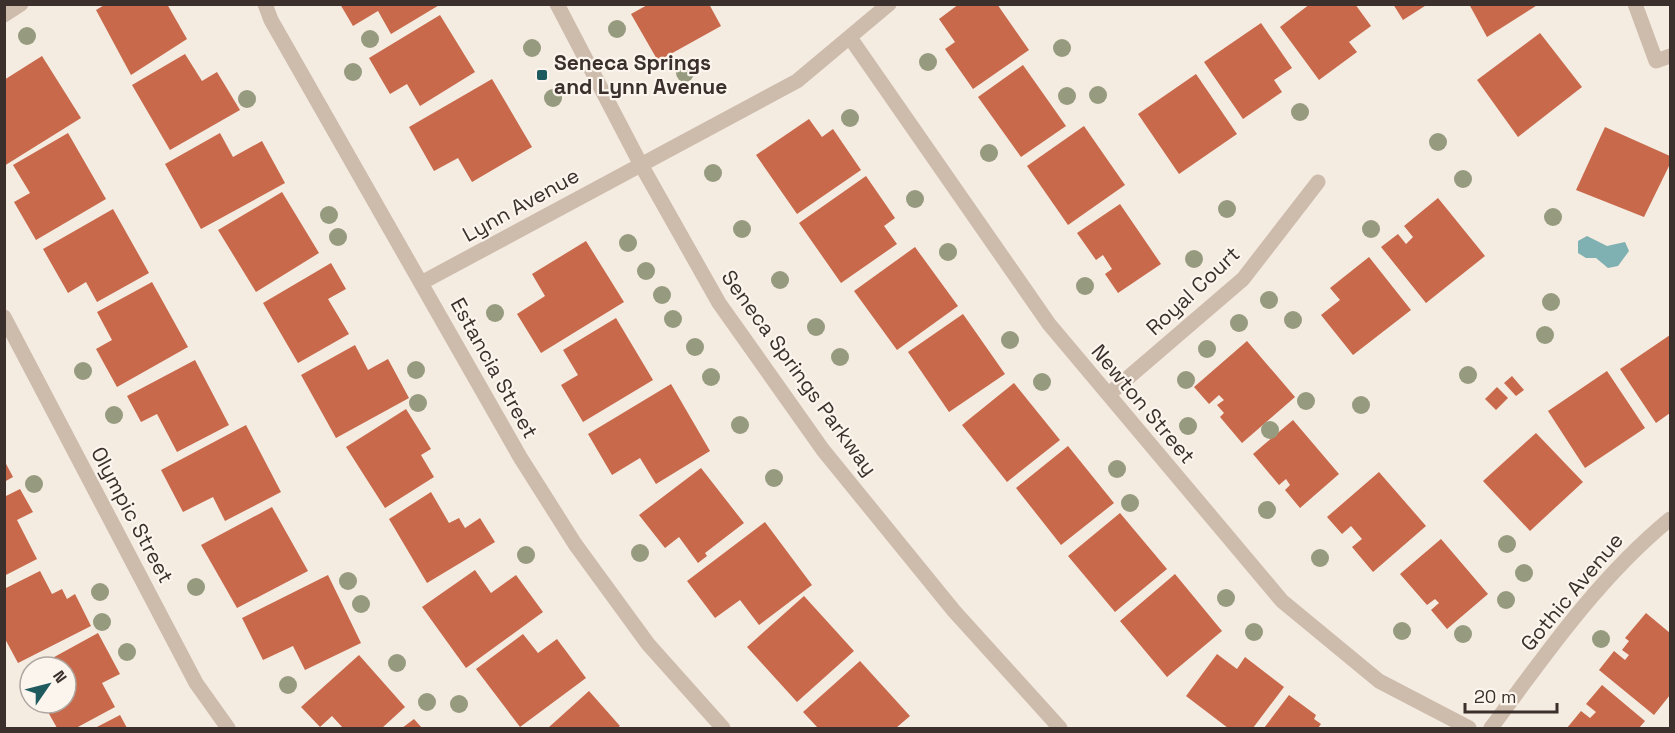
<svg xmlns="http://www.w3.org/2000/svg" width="1675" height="733" font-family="'Space Grotesk',sans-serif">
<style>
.water{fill:#7fb0b2}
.building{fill:#c8694b}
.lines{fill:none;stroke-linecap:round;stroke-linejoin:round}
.minor{stroke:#cdbbac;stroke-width:15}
.tree{fill:#969b7f}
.poi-dot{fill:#1f5a5e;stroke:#fbf5ee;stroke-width:2}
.labels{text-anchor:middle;stroke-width:4.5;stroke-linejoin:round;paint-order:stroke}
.poi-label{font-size:21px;font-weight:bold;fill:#3b302b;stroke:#fbf5ee;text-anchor:start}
.street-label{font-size:21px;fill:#3b302b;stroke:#fbf5ee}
</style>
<rect width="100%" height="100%" fill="#f4ebe1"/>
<polygon class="water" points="1587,236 1607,246 1625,242 1629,251 1618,266 1608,268 1596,258 1586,258 1578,253 1578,241"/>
<g class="building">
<polygon points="106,4 167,4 187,39 131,75 96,10"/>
<polygon points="340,4 441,4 391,34 378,11 353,26"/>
<polygon points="649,4 709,4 721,26 658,61 631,14"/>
<polygon points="959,4 997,4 1029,50 973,89 945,49 955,42 939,19"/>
<polygon points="1310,4 1355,4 1371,26 1349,42 1357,52 1319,80 1280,27"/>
<polygon points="1393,4 1428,4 1403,20"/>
<polygon points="1469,4 1539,4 1487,37"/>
<polygon points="440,15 475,72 420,106 407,84 390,94 369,58"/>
<polygon points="1261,23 1292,68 1274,80 1282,92 1243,119 1204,62"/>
<polygon points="1540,33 1582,87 1518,137 1477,80"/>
<polygon points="185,54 202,81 217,72 240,110 170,150 132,85"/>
<polygon points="42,56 81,118 4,166 4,80"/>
<polygon points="1023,65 1066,126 1021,157 978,97"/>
<polygon points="1196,74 1237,134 1179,174 1138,114"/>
<polygon points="492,79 532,147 472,182 458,158 434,171 409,127"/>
<polygon points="809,119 822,137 833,129 861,170 797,214 756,155"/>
<polygon points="1084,126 1125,185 1068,225 1027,166"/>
<polygon points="1605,127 1670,156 1670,164 1644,217 1576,190"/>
<polygon points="68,133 106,199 36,240 14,202 30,193 13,165"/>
<polygon points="220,133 233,157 262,141 285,183 201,229 165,164"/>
<polygon points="866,176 895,218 884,226 897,244 841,283 799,223"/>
<polygon points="282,192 319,253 256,292 218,230"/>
<polygon points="1438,198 1485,256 1426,303 1381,247 1398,234 1406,244 1413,237 1404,226"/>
<polygon points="1120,204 1161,264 1118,293 1105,274 1112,269 1103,255 1096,260 1077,233"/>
<polygon points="113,209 149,273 97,302 86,282 68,293 43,249"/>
<polygon points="586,241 624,302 541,353 517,314 545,296 532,274"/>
<polygon points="915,247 958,306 897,350 854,291"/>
<polygon points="1369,257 1411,310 1353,355 1321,315 1340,300 1330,288"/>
<polygon points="331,263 346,289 328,299 349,334 298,363 263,303"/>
<polygon points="152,282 188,347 117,387 96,349 112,340 97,312"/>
<polygon points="963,314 1005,374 949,412 908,352"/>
<polygon points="616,318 653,380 583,422 561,385 578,375 563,350"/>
<polygon points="1670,335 1670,413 1656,423 1620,369"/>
<polygon points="1247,341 1295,397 1242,443 1220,417 1224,413 1217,405 1224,400 1219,395 1209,404 1194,387"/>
<polygon points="355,345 368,370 388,359 409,398 336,438 301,375"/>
<polygon points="195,360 229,425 177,452 157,414 141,422 127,396"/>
<polygon points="1607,371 1645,428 1585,468 1548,411"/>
<polygon points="1512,376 1524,390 1516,396 1504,383"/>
<polygon points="1014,383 1060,440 1007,482 962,425"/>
<polygon points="671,384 710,451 656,484 640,458 612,475 588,434"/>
<polygon points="1497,387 1508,398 1496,410 1485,399"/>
<polygon points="406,409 431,449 421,455 434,477 385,508 346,447"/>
<polygon points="1293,420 1339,474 1300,508 1285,490 1290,485 1286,479 1279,485 1253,454"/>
<polygon points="246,425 281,492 225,521 213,497 183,512 161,470"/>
<polygon points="1536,433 1583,482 1530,531 1483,481"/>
<polygon points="1068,446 1114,503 1061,545 1016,488"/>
<polygon points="4,460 13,477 4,482"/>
<polygon points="701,468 744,523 705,553 707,556 698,563 679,537 665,548 639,515"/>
<polygon points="1379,472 1426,526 1373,572 1352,547 1362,539 1351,526 1342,534 1327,517"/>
<polygon points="20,489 33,512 17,520 37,559 4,576 4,497"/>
<polygon points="431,492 449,523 459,518 465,528 480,518 495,542 427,583 389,519"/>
<polygon points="272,507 308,571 237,608 201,545"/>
<polygon points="1120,513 1167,569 1115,612 1068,556"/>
<polygon points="765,522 812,585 759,625 740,600 715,618 687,581"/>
<polygon points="1441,539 1488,594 1447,629 1431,610 1439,603 1435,599 1427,605 1400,574"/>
<polygon points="475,570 491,593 516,575 543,612 466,668 422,607"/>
<polygon points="40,571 52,594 62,589 67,599 75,594 91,626 18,663 4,637 4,589"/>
<polygon points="1175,574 1222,631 1167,677 1120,621"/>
<polygon points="328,575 361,643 305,670 293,646 263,660 242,618"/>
<polygon points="804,596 854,651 797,702 747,647"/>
<polygon points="1646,613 1670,633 1670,695 1654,715 1599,670 1614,651 1625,660 1629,655 1622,650 1629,641 1625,638"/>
<polygon points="98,633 120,674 102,683 115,707 76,728 57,728 43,703 66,703 66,667 36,667"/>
<polygon points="523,634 538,653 557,639 586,678 520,727 476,669"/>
<polygon points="1217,654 1237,669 1245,657 1284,687 1253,728 1228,728 1186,696"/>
<polygon points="359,655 405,707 382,728 343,728 332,716 320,727 301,707"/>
<polygon points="860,661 910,716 896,728 818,728 803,712"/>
<polygon points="1602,685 1645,721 1639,728 1567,728 1581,711 1590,718 1596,712 1586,704"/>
<polygon points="589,691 620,726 617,728 548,728"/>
<polygon points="1289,695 1316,715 1314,719 1321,724 1318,728 1264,728"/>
<polygon points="120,715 127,728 95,728"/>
<polygon points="414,719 422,728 402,728"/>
</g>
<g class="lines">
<g class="minor">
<polyline points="265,4 271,20 520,457 575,544 648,644 723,728"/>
<polyline points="557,4 640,163 719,303 823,450 954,611 1060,728"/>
<polyline points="1635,4 1656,61 1670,56"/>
<polyline points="4,15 21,4"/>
<polyline points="851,39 1049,324 1282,601 1379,681 1469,728"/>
<polyline points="421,283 797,81 889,4"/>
<polyline points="4,317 196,683 228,728"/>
<polyline points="1109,394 1243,279 1318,182"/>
<path d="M 1491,728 C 1545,655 1599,577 1670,519"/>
</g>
</g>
<g class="tree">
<circle cx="617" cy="29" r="9"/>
<circle cx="27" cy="36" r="9"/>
<circle cx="370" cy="39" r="9"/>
<circle cx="532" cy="48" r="9"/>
<circle cx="1062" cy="48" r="9"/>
<circle cx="928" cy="62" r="9"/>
<circle cx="353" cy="72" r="9"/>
<circle cx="685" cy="73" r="9"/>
<circle cx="1098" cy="95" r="9"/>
<circle cx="1067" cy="96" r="9"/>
<circle cx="553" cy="98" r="9"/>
<circle cx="247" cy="99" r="9"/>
<circle cx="1300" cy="112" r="9"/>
<circle cx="850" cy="118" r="9"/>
<circle cx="1438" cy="142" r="9"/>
<circle cx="989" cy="153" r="9"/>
<circle cx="713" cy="173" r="9"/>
<circle cx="1463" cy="179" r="9"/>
<circle cx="915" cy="199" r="9"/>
<circle cx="1227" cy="209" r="9"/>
<circle cx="329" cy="215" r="9"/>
<circle cx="1553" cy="217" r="9"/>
<circle cx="742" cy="229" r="9"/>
<circle cx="1371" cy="229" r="9"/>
<circle cx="338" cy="237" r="9"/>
<circle cx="628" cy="243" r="9"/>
<circle cx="948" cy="252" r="9"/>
<circle cx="1194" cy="259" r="9"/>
<circle cx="646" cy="271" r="9"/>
<circle cx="780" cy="280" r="9"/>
<circle cx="1085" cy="286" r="9"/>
<circle cx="662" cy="295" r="9"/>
<circle cx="1269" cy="300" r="9"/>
<circle cx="1551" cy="302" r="9"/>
<circle cx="495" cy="313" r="9"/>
<circle cx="673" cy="319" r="9"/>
<circle cx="1293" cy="320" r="9"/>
<circle cx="1239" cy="323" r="9"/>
<circle cx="816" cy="327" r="9"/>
<circle cx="1545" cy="335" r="9"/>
<circle cx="1010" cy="340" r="9"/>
<circle cx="695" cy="347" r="9"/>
<circle cx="1207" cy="349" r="9"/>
<circle cx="840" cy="357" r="9"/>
<circle cx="416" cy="370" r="9"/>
<circle cx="83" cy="371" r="9"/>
<circle cx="1468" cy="375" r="9"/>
<circle cx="711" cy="377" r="9"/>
<circle cx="1186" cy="380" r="9"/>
<circle cx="1042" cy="382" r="9"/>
<circle cx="1306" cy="401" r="9"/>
<circle cx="418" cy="403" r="9"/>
<circle cx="1361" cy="405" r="9"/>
<circle cx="114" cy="415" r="9"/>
<circle cx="740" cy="425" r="9"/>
<circle cx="1188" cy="426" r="9"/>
<circle cx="1270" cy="430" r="9"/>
<circle cx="1117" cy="469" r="9"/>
<circle cx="774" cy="478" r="9"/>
<circle cx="34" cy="484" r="9"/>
<circle cx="1130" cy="503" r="9"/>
<circle cx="1267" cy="510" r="9"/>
<circle cx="1507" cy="544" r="9"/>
<circle cx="640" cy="553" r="9"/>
<circle cx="526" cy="555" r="9"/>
<circle cx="1320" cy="558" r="9"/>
<circle cx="1524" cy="573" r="9"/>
<circle cx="348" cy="581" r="9"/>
<circle cx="196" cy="587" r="9"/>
<circle cx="100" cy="592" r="9"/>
<circle cx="1226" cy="598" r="9"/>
<circle cx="1506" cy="600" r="9"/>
<circle cx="361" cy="604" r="9"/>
<circle cx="102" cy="622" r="9"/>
<circle cx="1402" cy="631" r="9"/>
<circle cx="1254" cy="632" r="9"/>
<circle cx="1463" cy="634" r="9"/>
<circle cx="1601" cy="639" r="9"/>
<circle cx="127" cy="652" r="9"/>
<circle cx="397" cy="663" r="9"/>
<circle cx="288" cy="685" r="9"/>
<circle cx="427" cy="702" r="9"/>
<circle cx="459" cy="704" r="9"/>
</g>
<rect class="poi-dot" x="536" y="69" width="12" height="12" rx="3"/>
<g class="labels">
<g class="poi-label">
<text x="554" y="70">Seneca Springs<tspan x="554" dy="24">and Lynn Avenue</tspan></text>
</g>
<g class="street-label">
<text transform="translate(521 205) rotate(-29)" y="7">Lynn Avenue</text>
<text transform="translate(1193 291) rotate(-43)" y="7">Royal Court</text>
<text transform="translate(494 368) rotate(61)" y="7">Estancia Street</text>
<text transform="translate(799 373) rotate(54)" y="7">Seneca Springs Parkway</text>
<text transform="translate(1143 404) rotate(50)" y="7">Newton Street</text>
<text transform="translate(132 515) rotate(62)" y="7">Olympic Street</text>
<text transform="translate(1572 592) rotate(-50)" y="7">Gothic Avenue</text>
</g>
</g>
<rect width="1675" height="733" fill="none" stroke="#3b302b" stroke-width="12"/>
<g transform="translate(48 685) rotate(55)"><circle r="28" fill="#fbf5ee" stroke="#aea6a0" stroke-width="1.5"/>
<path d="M0-4.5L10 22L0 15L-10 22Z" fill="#1f5a5e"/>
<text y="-9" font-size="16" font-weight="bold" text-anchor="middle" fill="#3b302b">N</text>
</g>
<path d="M1465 703v9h92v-9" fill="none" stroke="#3b302b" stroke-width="3"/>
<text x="1474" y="703" font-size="18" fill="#3b302b" stroke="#fbf5ee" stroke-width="4.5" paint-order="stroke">20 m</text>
</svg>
